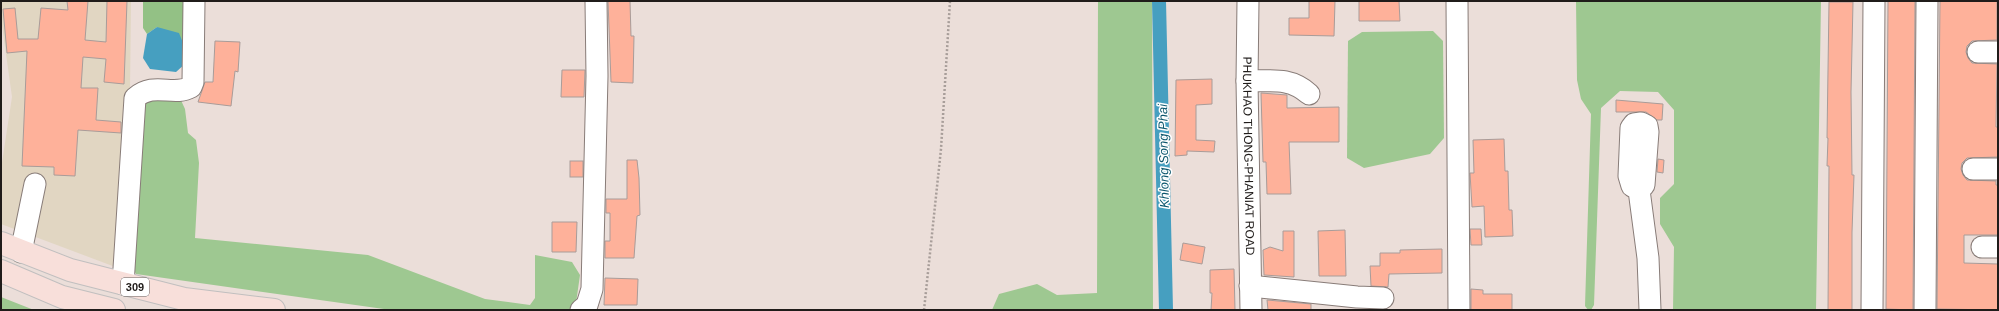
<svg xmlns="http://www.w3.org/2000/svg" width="1999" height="311" font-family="Helvetica,sans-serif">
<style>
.commercial{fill:#e1d6c2}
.green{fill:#9ec891}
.forest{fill:#93c185}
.water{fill:#469fc0}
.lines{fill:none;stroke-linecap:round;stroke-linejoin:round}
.canal{stroke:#469fc0;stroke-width:14}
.building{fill:#feb19a;stroke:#a99c99}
.minor-casing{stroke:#887c78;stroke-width:23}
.major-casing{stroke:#c1bfbf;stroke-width:24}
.path{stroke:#a89e9a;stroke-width:2.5;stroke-dasharray:2 2;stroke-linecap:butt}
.minor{stroke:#fff;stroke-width:21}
.major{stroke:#f8dfda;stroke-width:22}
.labels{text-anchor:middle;stroke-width:3;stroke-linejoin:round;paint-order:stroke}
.shield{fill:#fff;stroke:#63605f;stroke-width:1}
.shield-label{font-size:11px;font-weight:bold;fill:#201c1a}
.street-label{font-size:12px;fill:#201c1a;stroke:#fff}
.water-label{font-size:13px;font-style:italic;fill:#0b566d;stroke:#fff}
</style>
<rect width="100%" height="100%" fill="#ebded9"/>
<polygon class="commercial" points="1,1 131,1 130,92 118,268 1,224 1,169 12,97 1,18"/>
<g class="green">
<polygon points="1098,1 1152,1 1153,310 992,310 999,294 1037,284 1057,295 1097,293"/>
<polygon points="1576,1 1821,1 1816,310 1673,310 1674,247 1660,224 1660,198 1674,184 1674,110 1658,92 1620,91 1601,108 1594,305 1591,310 1588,310 1585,306 1591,114 1581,99 1577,80"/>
<polygon points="1433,31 1443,41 1444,138 1430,154 1364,168 1347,158 1348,41 1362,32"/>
<polygon points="179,96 185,109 188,133 196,140 199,163 195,238 368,255 485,299 530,305 535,298 535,255 572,262 580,275 576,303 569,310 391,310 136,274 131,265 144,100"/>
<polygon points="1,297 34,310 1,310"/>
</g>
<polygon class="forest" points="143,1 186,1 185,48 157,27 147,34 143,28"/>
<polygon class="water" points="157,27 179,33 185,48 186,63 176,72 150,69 143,58 147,34"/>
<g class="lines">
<polyline class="canal" points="1159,1 1166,310"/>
</g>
<g class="building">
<polygon points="67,1 88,1 85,40 106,42 107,1 127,1 124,84 104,82 106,59 83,57 81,88 98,88 96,120 121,122 121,133 78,130 75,176 54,175 54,167 22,166 27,51 7,53 3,9 15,8 18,39 38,39 41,8 68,10"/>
<polygon points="608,1 630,1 631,36 634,36 633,83 611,82"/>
<polygon points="1309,1 1335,1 1334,36 1289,35 1289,18 1309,18"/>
<polygon points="1359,1 1399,1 1400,21 1359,21"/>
<polygon points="1888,1 1915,1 1913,310 1886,309"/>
<polygon points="1940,1 1997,1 1997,40 1972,41 1967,46 1966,52 1968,58 1972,63 1997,64 1996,127 1998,127 1998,157 1967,158 1962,163 1961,169 1963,175 1967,180 1996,181 1996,185 1998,185 1998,235 1964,235 1964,263 1998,264 1998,310 1937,309"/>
<polygon points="1829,2 1853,2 1851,92 1852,175 1854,175 1852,232 1852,310 1828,310 1829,166 1827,166 1828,138 1827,138"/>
<polygon points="215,41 240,42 238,72 235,71 231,106 198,102 205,82 213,82"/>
<polygon points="562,70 585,70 584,97 561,97"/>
<polygon points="1212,79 1212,104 1196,105 1196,140 1215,141 1214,152 1187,151 1187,155 1175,156 1176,80"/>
<polygon points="1261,93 1287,95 1287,108 1339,107 1339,142 1289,142 1291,194 1267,194 1266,162 1263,162"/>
<polygon points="1616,100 1663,104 1662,120 1657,120 1646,112 1616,112"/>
<polygon points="1504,139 1505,171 1508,171 1509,210 1512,210 1513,236 1485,237 1484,206 1472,207 1470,173 1474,173 1473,140"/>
<polygon points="1658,159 1664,160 1663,173 1657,172"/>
<polygon points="627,160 637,160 639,178 640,215 637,216 634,258 605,258 605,241 610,241 610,213 606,213 606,199 627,199"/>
<rect x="570" y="161" width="13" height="16"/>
<polygon points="552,222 577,222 576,252 552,252"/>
<polygon points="1470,229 1481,229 1482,245 1471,245"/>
<polygon points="1345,230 1346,276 1319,276 1318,231"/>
<polygon points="1283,231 1294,231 1294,277 1264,275 1263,250 1270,247 1283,251"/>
<polygon points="1183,243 1205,247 1202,264 1180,260"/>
<polygon points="1442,249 1442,273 1389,274 1388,287 1371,286 1370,266 1380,266 1380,253 1400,253 1400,250"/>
<polygon points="1234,269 1235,310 1211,310 1212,293 1210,293 1210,270"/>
<polygon points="605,278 638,279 637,305 604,305"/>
<polygon points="1471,289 1483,290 1483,294 1512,294 1512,310 1471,310"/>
<polygon points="1267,300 1311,304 1311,310 1268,310"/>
</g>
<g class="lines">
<g class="minor-casing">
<g id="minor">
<path id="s1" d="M 1248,1 L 1247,81 L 1251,310"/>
<polyline points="1457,1 1459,310"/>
<polyline points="1978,52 1998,52"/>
<path d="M 1247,81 C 1272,81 1290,77 1309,94"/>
<polyline points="1973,169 1998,169"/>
<polyline points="1639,190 1632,186 1629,176 1631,128 1634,124 1641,123 1647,126 1648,132 1644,185 1639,190 1648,258 1650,310"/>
<polyline points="1982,247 1998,247"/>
<polyline points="21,252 35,184"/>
<path d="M 123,284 L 135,98 C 154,81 173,97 191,87 L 193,82 L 194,1"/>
<polyline points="1250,286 1357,297 1383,298"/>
<polyline points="581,310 587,305 592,289 597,76 596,1"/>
<polyline points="1872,310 1874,1"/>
<polyline points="1925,310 1927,1"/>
</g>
</g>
<g class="major-casing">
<g id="major">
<polyline points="1,243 70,270 184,299 274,310"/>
<polyline points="1,271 62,297 114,310"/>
</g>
</g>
<polyline class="path" points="924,310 941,149 950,1"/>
<use href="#minor" class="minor"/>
<use href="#major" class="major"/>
</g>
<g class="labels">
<rect class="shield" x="121" y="278" width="28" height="18" rx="3"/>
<g class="shield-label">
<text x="135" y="291">309</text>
</g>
<g class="street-label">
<text dy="4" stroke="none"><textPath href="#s1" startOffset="155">PHUKHAO THONG-PHANIAT ROAD</textPath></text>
</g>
<g class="water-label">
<text transform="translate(1163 156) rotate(-91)" y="5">Khlong Song Phai</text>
</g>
</g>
<rect width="1999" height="311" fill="none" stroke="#201c1a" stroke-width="4"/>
</svg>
